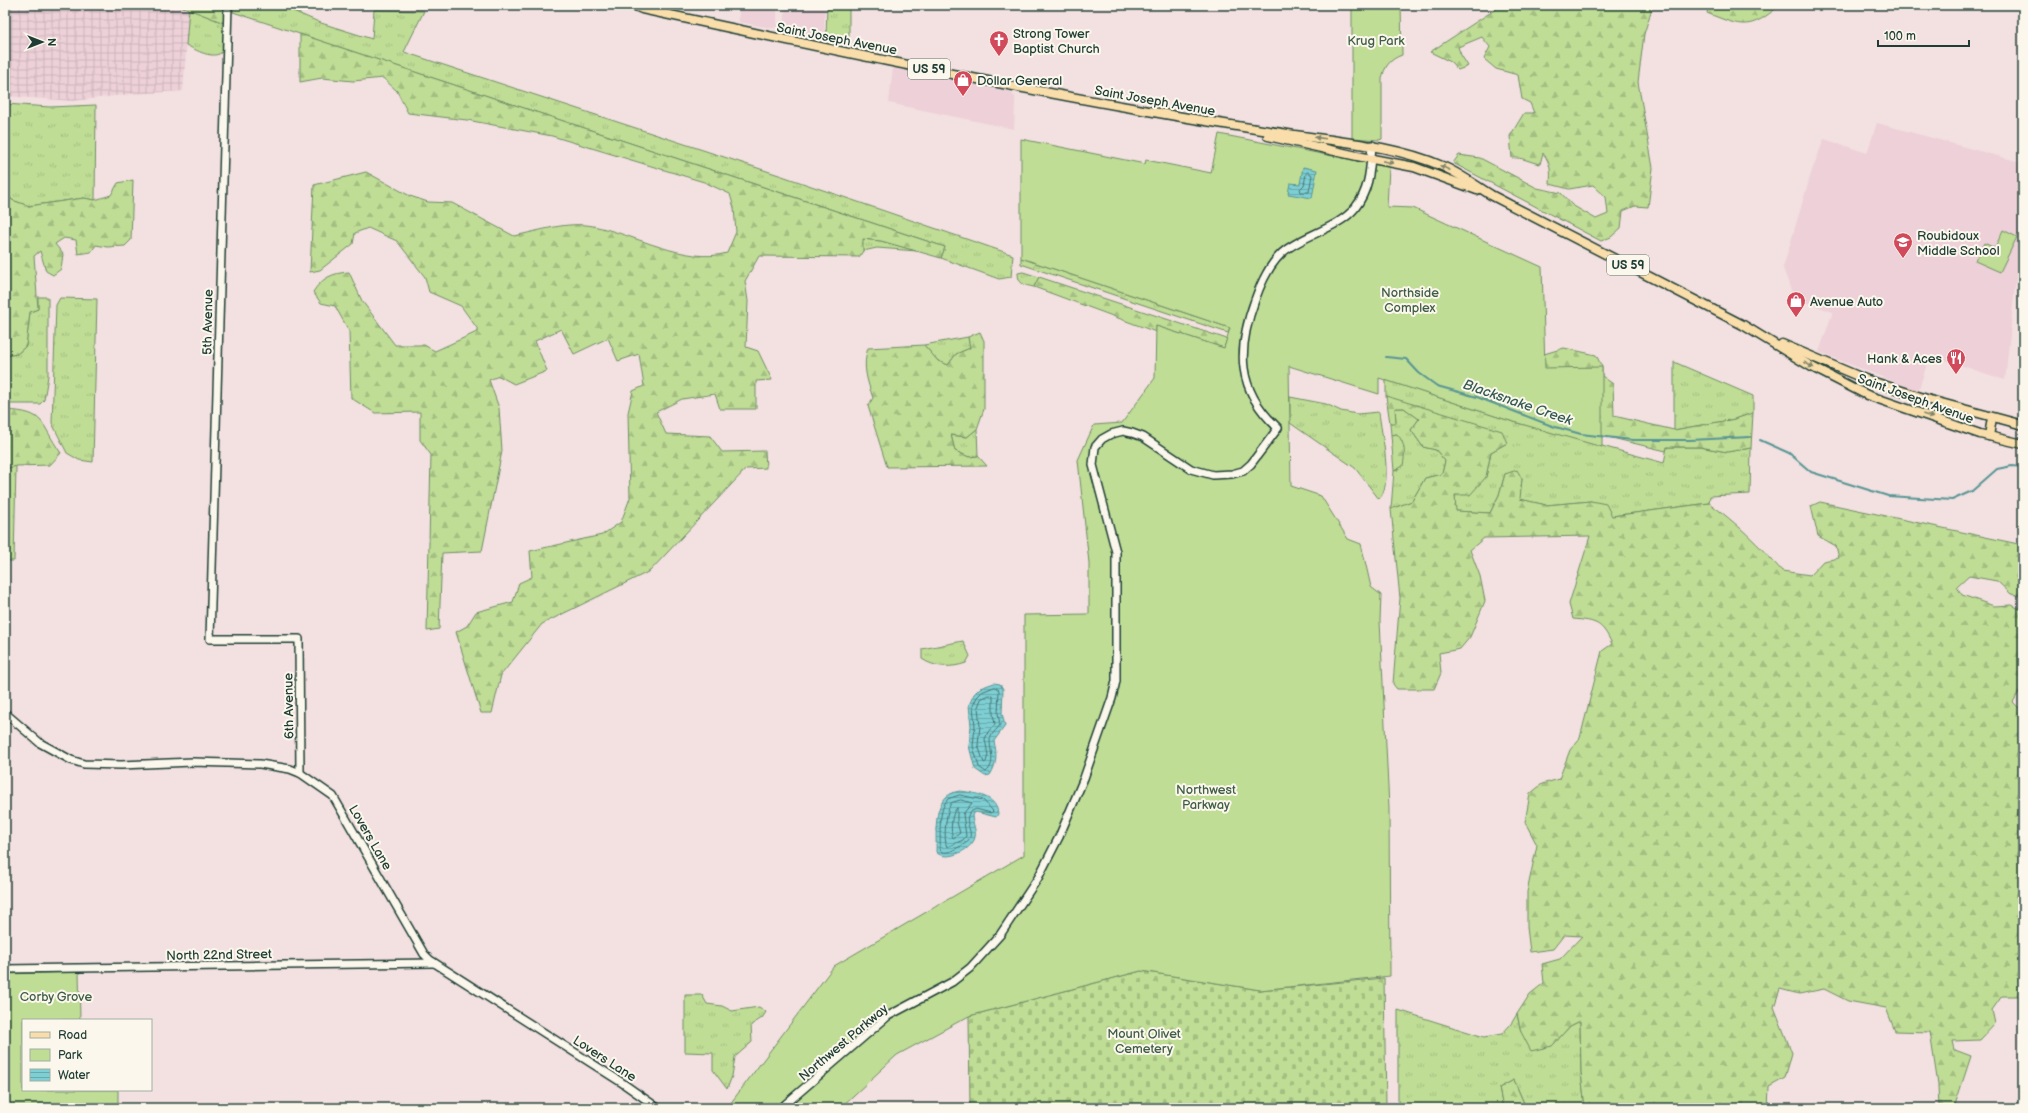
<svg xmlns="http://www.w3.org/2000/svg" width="2028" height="1113" font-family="'Balsamiq Sans',sans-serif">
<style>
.built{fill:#edd0d8}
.industrial{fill:url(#industrial-grid)}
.grass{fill:url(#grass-tufts);stroke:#6f8d64}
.forest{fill:url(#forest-firs);stroke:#6f8d64}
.cemetery{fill:url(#cemetery-stones);stroke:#6f8d64}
.park{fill:#bfdd95;stroke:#6f8d64}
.water{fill:url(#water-rules);stroke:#589594}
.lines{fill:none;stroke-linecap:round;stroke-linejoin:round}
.shore{stroke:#457774;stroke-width:1}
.stream{stroke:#589594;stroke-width:2}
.secondary-casing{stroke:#1f3d34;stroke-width:10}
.primary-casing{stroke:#1f3d34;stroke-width:11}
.secondary{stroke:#fbf7ec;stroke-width:7}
.primary{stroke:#f9deab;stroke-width:8}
.oneway{fill:#81856a}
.labels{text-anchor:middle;stroke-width:4;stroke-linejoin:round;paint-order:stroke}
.shield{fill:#fbf7ec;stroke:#61756b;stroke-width:1}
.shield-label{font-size:12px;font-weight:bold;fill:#1f3d34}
.poi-label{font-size:13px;fill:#1f3d34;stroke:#fbf7ec;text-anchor:start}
.street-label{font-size:13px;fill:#1f3d34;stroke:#fbf7ec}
.park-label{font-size:13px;fill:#3f5d47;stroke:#fbf7ec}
.water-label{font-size:14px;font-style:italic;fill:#325a54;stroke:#fbf7ec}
</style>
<defs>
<pattern id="industrial-grid" width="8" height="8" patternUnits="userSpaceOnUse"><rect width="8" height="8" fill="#edd0d8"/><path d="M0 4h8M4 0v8" fill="none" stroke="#cbb4ba"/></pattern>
<pattern id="grass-tufts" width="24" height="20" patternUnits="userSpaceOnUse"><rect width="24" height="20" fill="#bfdd95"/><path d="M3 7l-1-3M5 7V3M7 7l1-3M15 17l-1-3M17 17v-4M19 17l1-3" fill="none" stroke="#a4bf81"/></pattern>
<pattern id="forest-firs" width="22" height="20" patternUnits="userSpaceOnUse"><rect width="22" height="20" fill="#bfdd95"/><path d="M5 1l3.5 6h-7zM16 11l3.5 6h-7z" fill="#a4bf81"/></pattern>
<pattern id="cemetery-stones" width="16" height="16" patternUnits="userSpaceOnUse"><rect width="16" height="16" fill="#bfdd95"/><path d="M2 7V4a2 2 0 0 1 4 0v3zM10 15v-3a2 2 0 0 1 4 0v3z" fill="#a4bf81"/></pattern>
<pattern id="water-rules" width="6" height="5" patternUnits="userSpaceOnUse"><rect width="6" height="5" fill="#7ecfd4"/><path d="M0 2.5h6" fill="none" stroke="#67a9ad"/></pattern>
</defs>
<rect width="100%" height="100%" fill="#f3e0e0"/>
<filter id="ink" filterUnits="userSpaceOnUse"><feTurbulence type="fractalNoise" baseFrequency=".025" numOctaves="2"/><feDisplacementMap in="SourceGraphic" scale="8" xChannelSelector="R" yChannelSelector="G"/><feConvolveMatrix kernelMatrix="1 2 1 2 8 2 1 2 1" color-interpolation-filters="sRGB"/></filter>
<g filter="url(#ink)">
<g class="built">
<polygon points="739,5 777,5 777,27 772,28 739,22"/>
<polygon points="785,5 825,5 824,39 787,31 785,24"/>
<polygon points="893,68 1010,92 1015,97 1014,129 889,103"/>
<polygon points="1877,123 2023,163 2023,250 2015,285 2005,380 1930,355 1918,391 1819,352 1833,312 1794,298 1783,268 1811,174 1824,139 1867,153"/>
</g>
<polygon class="industrial" points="5,5 178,5 189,9 183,91 131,94 73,101 5,96"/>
<g class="grass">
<polygon points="233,5 279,5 321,23 372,39 374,10 424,11 404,52 782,176 1013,255 1011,277 999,279 941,258 945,247 233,12"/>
<polygon points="827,6 849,6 849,44 826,39"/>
<path d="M 189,9 L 224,23 L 223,51 C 214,61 196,50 186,45 Z"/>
<polygon points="5,104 50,107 96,105 95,200 84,198 29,206 12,200 5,192"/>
<polygon points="862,239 881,241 917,251 877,248 863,251"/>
<polygon points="1021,258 1230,328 1228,333 1021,264"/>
<path d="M 1023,272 L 1039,277 L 1034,287 C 1024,285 1018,284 1018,273 Z"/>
<polygon points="38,297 48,297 48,376 44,400 40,404 5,404 5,356 17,354 26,346 30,312 38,309"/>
<polygon points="60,298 97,299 93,462 79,460 67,453 52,423 56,305"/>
<polygon points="968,337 970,348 956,354 948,365 938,361 924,345"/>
<polygon points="1674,362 1753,396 1753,413 1735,419 1674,430"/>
<polygon points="1386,380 1507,420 1664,463 1667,447 1700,447 1727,452 1751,448 1750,494 1710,496 1709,503 1612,516 1591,501 1546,505 1519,499 1522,479 1505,474 1499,495 1490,513 1455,511 1455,495 1486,477 1491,452 1507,443 1386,396"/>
<path d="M 1290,397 L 1326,404 L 1341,411 L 1357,414 L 1379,412 C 1381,433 1394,484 1379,499 L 1355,468 L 1290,423 Z"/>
<polygon points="1395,408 1404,408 1419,419 1411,430 1423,447 1436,450 1445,461 1442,474 1425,478 1412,501 1391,509 1394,471 1398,470 1397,434 1391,435 1390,423 1396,422"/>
<polygon points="977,429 978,456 969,457 955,451 951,435 967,437"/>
<polygon points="16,466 14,561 5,561 5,469"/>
<path d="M 963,641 L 970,656 L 966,663 C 952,668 935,668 922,659 L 922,649 Z"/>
<polygon points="685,995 702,995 707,1004 722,1006 732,1011 759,1007 766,1012 762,1018 751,1025 752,1042 735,1057 732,1076 727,1089 713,1070 713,1053 685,1052"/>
<polygon points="1398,1010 1484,1037 1502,1034 1511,1024 1517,1014 1521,1032 1552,1046 1570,1026 1580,1021 1581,1072 1585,1108 1526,1108 1514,1080 1499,1088 1503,1108 1398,1108"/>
</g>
<g class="forest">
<polygon points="178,5 213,5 223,8 224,23"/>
<path d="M 1502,5 L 1653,5 L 1644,34 L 1638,82 L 1653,168 L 1648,207 L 1635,206 L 1623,211 L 1621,228 L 1611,237 L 1601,241 L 1453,163 L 1459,155 L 1480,158 L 1537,188 L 1561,193 L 1572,205 L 1596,219 L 1608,214 L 1606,197 L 1593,185 L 1569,189 L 1550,184 C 1551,171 1551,164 1543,153 L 1540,164 C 1529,162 1523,157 1512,158 L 1510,136 L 1524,113 L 1534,113 L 1530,103 L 1522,99 L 1518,75 L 1496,69 L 1484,59 L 1490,47 L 1482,37 L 1458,47 L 1461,55 L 1468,66 L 1458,70 L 1451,62 L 1430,52 Z"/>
<path d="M 1709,5 L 1780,5 C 1750,31 1742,27 1707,13 Z"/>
<path d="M 300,34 L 945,247 L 941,258 L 881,241 L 863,239 L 863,251 L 859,257 L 759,256 L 745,281 L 748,301 L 746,347 L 758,351 L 772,380 L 756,381 L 756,409 L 720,409 L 715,394 L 682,399 L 656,412 L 666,434 L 710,436 L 722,452 L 765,451 L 766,468 L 746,469 L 650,571 L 542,624 L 501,675 L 492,713 L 481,713 L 456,632 L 467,626 L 476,612 L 513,602 L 519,583 L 532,577 L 530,551 L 602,535 L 621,522 L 630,498 L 628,413 L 633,391 L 644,386 L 639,354 L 618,361 L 608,338 L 574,354 L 561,329 L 535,341 L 547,371 L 514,384 L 499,376 L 489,380 L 499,408 L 502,451 L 482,551 L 442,553 L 439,629 L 427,631 L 431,455 L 420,440 L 420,412 L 375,413 L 351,398 L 349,331 L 335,306 L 321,303 L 313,292 C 322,278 332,273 349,272 L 362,301 L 395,345 L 424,345 L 435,351 L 479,331 L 461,306 L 429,292 L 425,277 L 397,241 L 368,228 L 355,233 L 353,244 L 320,270 L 310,272 L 314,185 L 366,172 L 410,196 L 428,202 L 452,203 L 514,236 C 539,231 567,221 593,226 C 634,234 686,265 727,253 L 736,232 L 734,208 L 730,194 L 704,182 L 552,136 L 467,120 L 408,113 L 397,91 L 383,78 L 353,81 L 322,78 L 300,82 Z"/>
<polygon points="133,180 131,240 125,246 107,247 96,245 91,252 78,254 76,240 64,238 55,244 63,254 61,269 53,275 46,271 40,251 34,256 38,309 30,312 26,346 17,354 5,356 5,192 12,200 29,206 84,198 95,200 111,195 118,183"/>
<polygon points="1039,277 1227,339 1224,348 1156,326 1156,332 1034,287"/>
<path d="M 980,332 L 984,341 L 984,409 L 977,429 L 967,437 L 951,435 L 955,451 L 969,457 L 978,456 L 987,466 L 887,467 L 868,406 L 873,398 C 867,380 862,366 868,348 L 924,345 L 938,361 L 948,365 L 956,354 L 970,348 L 968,337 Z"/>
<polygon points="1564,348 1596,355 1602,367 1602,376 1613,384 1614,416 1674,430 1735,419 1753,413 1751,448 1727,452 1700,447 1667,447 1666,451 1554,424 1483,382 1544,354"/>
<path d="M 1386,396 L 1502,431 L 1507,443 L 1491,452 L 1486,477 L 1470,495 L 1455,495 L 1456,511 L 1490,513 L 1499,495 L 1505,474 L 1517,470 L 1522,479 L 1520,499 L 1546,505 L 1591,501 L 1606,504 L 1612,516 L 1709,503 C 1736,522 1760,546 1782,571 L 1810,575 L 1823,561 L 1839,558 L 1836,546 L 1818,536 L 1811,506 L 1820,502 L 2023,545 L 2023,596 L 2011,594 L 1997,581 L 1969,576 L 1957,587 L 1962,595 L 1994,606 L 2012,605 L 2023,611 L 2023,686 L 2013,702 L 2023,712 L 2023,725 L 2017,735 L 2023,740 L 2023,996 L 2002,996 L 1992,1010 L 1995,1024 L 1980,1040 L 1953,1041 L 1955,1050 L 1971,1056 L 1954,1108 L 1939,1108 L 1938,1085 L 1930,1032 L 1895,1031 L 1886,1008 L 1848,1001 L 1824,989 L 1799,994 L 1780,989 L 1774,1007 L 1792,1053 L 1785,1078 L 1769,1087 L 1768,1108 L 1585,1108 L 1581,1072 L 1580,1021 L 1570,1026 L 1552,1046 L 1531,1051 L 1521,1032 L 1517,1014 L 1530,994 L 1544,983 L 1542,964 L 1560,959 L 1582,936 L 1564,935 L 1553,949 L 1530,952 L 1527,927 L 1527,892 L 1537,845 L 1525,822 L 1530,794 L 1542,784 L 1559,779 L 1570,750 L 1580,738 L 1602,651 L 1612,644 C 1602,622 1596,621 1573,619 L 1569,604 L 1590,536 L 1484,538 L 1470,550 L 1480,576 L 1485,601 L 1470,637 L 1460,649 L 1439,653 L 1441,673 L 1434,689 L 1397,689 L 1393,684 L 1400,598 L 1391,509 L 1412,501 L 1425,478 L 1442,474 L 1445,461 L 1436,450 L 1423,447 L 1411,430 L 1419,419 L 1404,408 L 1395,408 L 1396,423 L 1390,423 Z"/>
<path d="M 5,410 C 48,412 39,423 61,453 L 50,465 L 16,466 L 5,469 Z"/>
<path d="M 1397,434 C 1406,444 1405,454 1403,466 L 1394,471 L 1391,435 Z"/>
<polygon points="1514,1080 1526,1108 1503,1108 1499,1088"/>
</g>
<polygon class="cemetery" points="1141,971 1260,990 1384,978 1386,1108 970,1108 969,1016"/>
<g class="park">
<path d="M 1352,5 L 1401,5 L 1402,55 C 1390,59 1384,67 1382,79 L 1382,139 L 1379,140 L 1352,138 Z"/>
<polygon points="1219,134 1389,167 1387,207 1413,208 1542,267 1545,368 1602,367 1602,447 1507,420 1379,378 1379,394 1289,366 1291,486 1321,496 1348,539 1361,544 1371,587 1381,595 1380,621 1389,808 1390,976 1260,990 1141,971 969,1016 897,1055 840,1108 727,1108 834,966 1024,855 1024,615 1089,614 1089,563 1078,460 1094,425 1122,423 1155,378 1156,326 1224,348 1230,328 1021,258 1021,139 1145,164 1146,160 1211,173"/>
<polygon points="2003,230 2017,237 2000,272 1975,261 1984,243 1995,248"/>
<polygon points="79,972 80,1020 23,1020 23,1090 118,1090 118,1108 5,1108 5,974"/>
</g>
<g class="water">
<polygon points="1303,167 1317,170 1312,198 1288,194 1290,183 1300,184"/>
<path d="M 994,683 L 1000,684 L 1003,689 L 1002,713 L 1005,726 L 994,741 C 997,754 997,764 990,775 L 985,776 L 975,769 L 969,746 L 971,726 L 969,705 L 974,694 L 980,688 Z"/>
<path d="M 960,791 C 975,793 997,796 998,814 L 996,817 L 976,812 L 972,815 C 972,823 978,832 974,840 C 969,851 946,862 936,852 C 937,830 931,795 960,791 Z"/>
</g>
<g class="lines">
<g class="shore">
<polygon points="1308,172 1312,175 1309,192 1301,192 1300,189 1304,185 1306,174"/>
<path d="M 995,687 L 999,690 L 998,713 L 1000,725 C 997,730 990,734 990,741 C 990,751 996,764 986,772 L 979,767 L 973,746 L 975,726 L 973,706 L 977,697 L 982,692 Z"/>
<polygon points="990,695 993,696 993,714 995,724 988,732 985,739 988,755 986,762 984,763 978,745 980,726 978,707 981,699"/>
<path d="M 960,795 L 983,800 L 993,811 L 991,813 L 976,809 L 970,812 C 960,826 984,836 957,848 C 952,851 948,853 942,852 L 940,850 C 941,835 937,811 948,799 Z"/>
<path d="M 961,800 L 972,803 L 963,814 L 966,836 L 963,840 L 947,847 C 943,840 946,810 951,803 Z"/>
<path d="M 957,808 L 957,822 L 960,833 L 953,838 C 950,833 951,811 957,808 Z"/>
</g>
<g class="stream">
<polyline points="1386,357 1406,359 1419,373 1437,386 1477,397 1552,426 1581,434 1632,440 1690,440 1750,437"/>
<polyline points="1760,440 1789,453 1811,472 1888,496 1952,500 1972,491 1997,469 2012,466 2023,467"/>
</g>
<g class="secondary-casing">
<g id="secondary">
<polyline points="228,5 210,639 299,639 300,773"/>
<polyline points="5,713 40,743 71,760 84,764 121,765 193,762 260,764 290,769 300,773 333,796 424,954 430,960 621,1082 658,1108"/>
<polyline points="5,969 434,963"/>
<path d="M 781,1108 L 888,1016 L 952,982 L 970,968 L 1000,935 L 1038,878 L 1059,837 L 1084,778 L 1112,698 L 1116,681 L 1116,552 L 1093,465 L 1095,447 L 1102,439 L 1111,434 L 1123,431 L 1132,433 L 1143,437 L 1191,469 L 1213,475 L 1232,474 L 1243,471 L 1251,464 L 1278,428 C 1236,390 1237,349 1255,300 C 1261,283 1269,265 1282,253 C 1302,235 1338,229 1355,208 C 1370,189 1370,169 1372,145"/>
</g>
</g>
<g class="primary-casing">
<g id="primary">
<path d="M 632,5 L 642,9 C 805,44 968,79 1132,108 C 1184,118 1236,126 1288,134 C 1340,142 1393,145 1442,166 C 1459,173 1475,185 1491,195 L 1743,325 L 1812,367 L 1867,395 L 1980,434 L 2023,444"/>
<polyline points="1268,136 1357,156 1414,167 1477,190"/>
<polyline points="1782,344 1865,379 1930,400 2023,425"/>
<polyline points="1989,436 1992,418"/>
</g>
</g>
<use href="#secondary" class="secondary"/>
<use href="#primary" class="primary"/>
</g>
<defs><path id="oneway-solid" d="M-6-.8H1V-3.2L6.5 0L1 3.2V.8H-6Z"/></defs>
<g class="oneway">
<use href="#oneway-solid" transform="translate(1320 138) rotate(-173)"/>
<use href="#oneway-solid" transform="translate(1388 162) rotate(11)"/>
<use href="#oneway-solid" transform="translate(1445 168) rotate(-155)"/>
<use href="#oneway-solid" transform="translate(1809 365) rotate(31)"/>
<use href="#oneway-solid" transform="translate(1928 416) rotate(19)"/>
</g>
</g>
<defs>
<g id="church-pin" transform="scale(1)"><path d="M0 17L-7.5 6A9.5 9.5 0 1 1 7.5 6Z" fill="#d1495b" stroke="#fbf7ec"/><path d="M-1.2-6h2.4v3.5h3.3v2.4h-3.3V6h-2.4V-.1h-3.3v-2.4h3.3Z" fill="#fff"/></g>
<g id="shop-pin" transform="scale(1)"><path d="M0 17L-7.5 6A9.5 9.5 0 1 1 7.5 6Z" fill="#d1495b" stroke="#fbf7ec"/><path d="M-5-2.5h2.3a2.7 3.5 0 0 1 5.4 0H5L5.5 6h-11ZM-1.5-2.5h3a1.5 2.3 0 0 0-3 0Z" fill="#fff"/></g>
<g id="school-pin" transform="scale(1)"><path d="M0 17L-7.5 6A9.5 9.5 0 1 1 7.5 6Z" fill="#d1495b" stroke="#fbf7ec"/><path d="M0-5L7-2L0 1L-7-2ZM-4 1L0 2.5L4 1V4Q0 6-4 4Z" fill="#fff"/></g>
<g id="restaurant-pin" transform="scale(1)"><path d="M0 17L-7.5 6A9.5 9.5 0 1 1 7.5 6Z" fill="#d1495b" stroke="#fbf7ec"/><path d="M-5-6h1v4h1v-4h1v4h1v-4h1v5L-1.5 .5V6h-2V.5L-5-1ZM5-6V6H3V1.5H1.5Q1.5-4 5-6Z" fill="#fff"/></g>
</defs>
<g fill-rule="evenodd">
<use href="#church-pin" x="999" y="40"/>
<use href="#shop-pin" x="963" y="80"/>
<use href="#school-pin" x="1903" y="242"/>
<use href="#shop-pin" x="1796" y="301"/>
<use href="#restaurant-pin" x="1956" y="358"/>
</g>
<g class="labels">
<g class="shield">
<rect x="908" y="59" width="42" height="20" rx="3"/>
<rect x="1607" y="255" width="42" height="20" rx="3"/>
</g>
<g class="shield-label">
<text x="929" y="73">US 59</text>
<text x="1628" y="269">US 59</text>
</g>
<g class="poi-label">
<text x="1013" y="38">Strong Tower<tspan x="1013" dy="15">Baptist Church</tspan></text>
<text x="977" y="85">Dollar General</text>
<text x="1917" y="240">Roubidoux<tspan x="1917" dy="15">Middle School</tspan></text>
<text x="1810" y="306">Avenue Auto</text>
<text x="1942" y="363" text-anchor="end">Hank &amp; Aces</text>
</g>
<g class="street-label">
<text transform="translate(837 38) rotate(11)" y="5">Saint Joseph Avenue</text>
<text transform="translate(1155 100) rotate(10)" y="5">Saint Joseph Avenue</text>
<text transform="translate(207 322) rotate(-89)" y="5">5th Avenue</text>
<text transform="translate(1916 398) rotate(20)" y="5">Saint Joseph Avenue</text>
<text transform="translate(288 706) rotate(-91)" y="5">6th Avenue</text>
<text transform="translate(371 837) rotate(60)" y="5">Lovers Lane</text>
<text transform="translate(219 954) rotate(-1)" y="5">North 22nd Street</text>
<text transform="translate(843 1042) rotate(-40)" y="5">Northwest Parkway</text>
<text transform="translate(605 1058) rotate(33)" y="5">Lovers Lane</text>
</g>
<g class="park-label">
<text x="1376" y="45">Krug Park</text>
<text x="1410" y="297">Northside<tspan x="1410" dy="15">Complex</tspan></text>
<text x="1206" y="794">Northwest<tspan x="1206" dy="15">Parkway</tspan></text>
<text x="56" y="1001">Corby Grove</text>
<text x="1144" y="1038">Mount Olivet<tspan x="1144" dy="15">Cemetery</tspan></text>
</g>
<g class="water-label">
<text transform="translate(1518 402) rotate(19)" y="5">Blacksnake Creek</text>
</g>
</g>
<rect width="2028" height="1113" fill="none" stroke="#fbf7ec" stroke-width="20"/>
<rect x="10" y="10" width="2008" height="1093" fill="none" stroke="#1f3d34" stroke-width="1.5" filter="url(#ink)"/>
<rect x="22" y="1019" width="130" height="72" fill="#fbf7ec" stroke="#a3ada2"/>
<rect x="30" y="1032" width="20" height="6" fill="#f9deab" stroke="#a3ada2"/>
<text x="58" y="1039" font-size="12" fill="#1f3d34">Road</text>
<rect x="30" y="1049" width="20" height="12" fill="#bfdd95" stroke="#a3ada2"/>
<text x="58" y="1059" font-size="12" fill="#1f3d34">Park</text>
<rect x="30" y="1069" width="20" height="12" fill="url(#water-rules)" stroke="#a3ada2"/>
<text x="58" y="1079" font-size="12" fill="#1f3d34">Water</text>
<g transform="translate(42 42) rotate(90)" stroke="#fbf7ec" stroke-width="3" paint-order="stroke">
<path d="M0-3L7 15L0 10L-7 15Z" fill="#1f3d34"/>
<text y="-6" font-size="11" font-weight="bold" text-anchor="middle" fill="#1f3d34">N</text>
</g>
<path d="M1878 40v6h91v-6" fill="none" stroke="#1f3d34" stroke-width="2"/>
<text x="1884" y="40" font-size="12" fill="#1f3d34" stroke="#fbf7ec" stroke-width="3" paint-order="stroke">100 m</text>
</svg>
